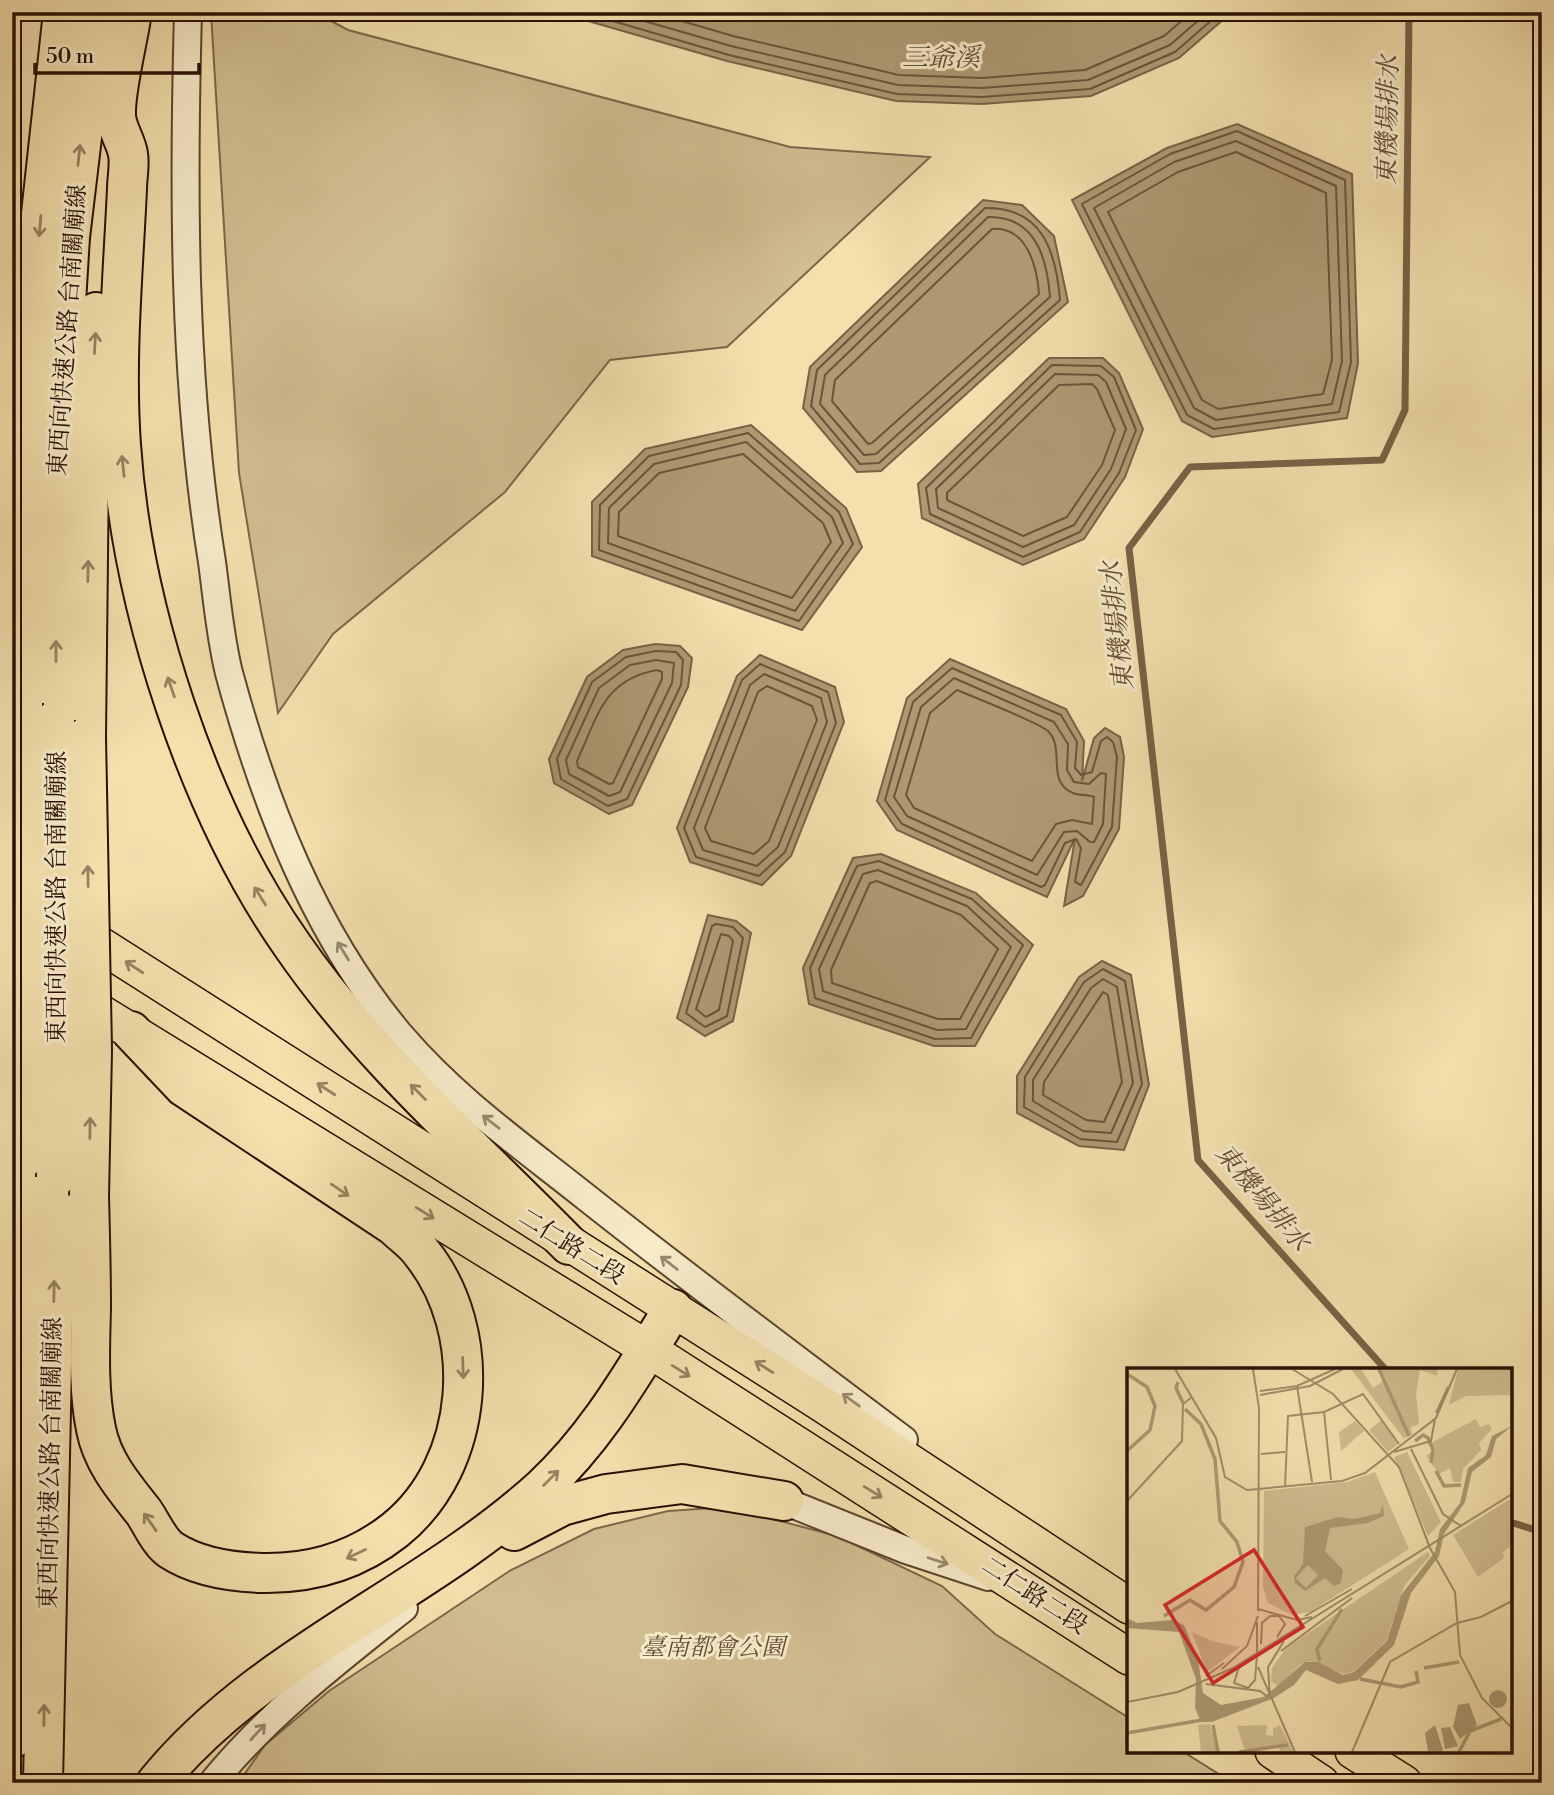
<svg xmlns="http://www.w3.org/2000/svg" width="1554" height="1795" font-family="'Libre Bodoni','Noto Serif TC',serif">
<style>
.green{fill:#d0bd90;stroke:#7c6649;stroke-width:2}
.water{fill:#ae9973;stroke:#786246;stroke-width:2}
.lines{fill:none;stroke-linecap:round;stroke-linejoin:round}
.shore{stroke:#6b543a;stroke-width:2}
.stream{stroke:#786246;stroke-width:7}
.minor-casing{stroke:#5b442d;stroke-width:30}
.major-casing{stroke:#281002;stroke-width:38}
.highway-casing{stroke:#281002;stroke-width:42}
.minor{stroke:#f7ebca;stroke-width:26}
.major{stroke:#f3e0ad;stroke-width:35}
.highway{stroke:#f3e0ad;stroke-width:38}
.highway-bridge-casing{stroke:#281002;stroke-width:42;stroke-linecap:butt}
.highway-bridge{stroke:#f3e0ad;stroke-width:38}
.oneway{stroke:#988260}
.oneway2{stroke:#9a8870}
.labels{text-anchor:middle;stroke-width:6;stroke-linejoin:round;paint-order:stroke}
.street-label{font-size:24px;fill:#281002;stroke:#f7ebca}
.park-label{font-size:24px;font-style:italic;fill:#634d34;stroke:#f7ebca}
.water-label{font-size:26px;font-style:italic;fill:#644e35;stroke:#f7ebca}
.inset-river{fill:none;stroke:#ae9973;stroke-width:3.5}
.inset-road{fill:none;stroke:#a28d69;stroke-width:2}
.view{fill:#d62828;fill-opacity:0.15;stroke:#d62828;stroke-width:3.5}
.inset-edge{fill:none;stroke:#281002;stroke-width:3.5}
</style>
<rect width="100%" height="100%" fill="#f3e0ad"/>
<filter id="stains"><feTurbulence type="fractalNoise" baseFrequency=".00286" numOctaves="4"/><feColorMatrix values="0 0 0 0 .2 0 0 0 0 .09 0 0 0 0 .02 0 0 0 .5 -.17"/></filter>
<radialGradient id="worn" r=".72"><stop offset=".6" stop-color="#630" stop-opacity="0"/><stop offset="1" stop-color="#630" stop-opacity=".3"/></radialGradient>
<g class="green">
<polygon points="314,12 348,30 790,147 930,157 727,347 610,360 505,492 333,634 278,713 239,473 211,13"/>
<polygon points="713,1508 761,1516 837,1536 942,1586 995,1634 1129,1718 1129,1751 1182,1751 1233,1783 238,1783 265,1745 329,1691 511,1570 594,1529 668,1511"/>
</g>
<g class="water">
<polygon points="557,12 1232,12 1179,58 1091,96 982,104 896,101 727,61"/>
<polygon points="1237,124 1352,174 1358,363 1347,418 1212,437 1182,421 1072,200 1167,148"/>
<polygon points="983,200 1022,205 1054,236 1068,302 881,471 857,472 803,408 810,367"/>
<polygon points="1049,358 1103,358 1119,373 1143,429 1125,477 1084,539 1023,565 922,518 918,484"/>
<polygon points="751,425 846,508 862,547 802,630 592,556 592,502 645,449"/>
<polygon points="655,644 680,646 692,658 688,687 632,805 609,814 554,783 549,759 587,677 623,650"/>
<polygon points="760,655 835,687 844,722 791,856 762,885 690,862 677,828 737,676"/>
<polygon points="950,659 1066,709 1084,741 1082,781 1094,738 1105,728 1120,737 1124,757 1119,829 1083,896 1064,906 1075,838 1047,897 897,830 877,801 907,698"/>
<polygon points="881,854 976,893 1033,945 975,1046 934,1046 809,1004 803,968 853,858"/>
<polygon points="708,915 736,921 751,933 733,1021 705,1036 677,1018"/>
<polygon points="1102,961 1131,975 1149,1085 1124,1150 1079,1146 1017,1113 1017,1076 1079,977"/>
</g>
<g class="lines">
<g class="shore">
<polyline points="582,12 729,55 897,94 982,97 1090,89 1175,52 1221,12"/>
<polyline points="613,12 731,46 898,85 982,88 1088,80 1170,45 1208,12"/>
<polyline points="651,12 733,36 899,75 982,78 1085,70 1164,36 1192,12"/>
<polygon points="1237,131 1345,180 1351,362 1339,412 1214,429 1187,415 1082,204 1170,154"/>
<polygon points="1236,141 1336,186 1342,361 1332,404 1216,420 1194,408 1094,208 1174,162"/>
<polygon points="1236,152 1326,193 1332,360 1323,394 1218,409 1202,400 1108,212 1178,172"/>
<path d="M 985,208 C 1042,207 1056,251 1060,300 L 879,463 L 860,464 L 811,406 L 817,370 Z"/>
<path d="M 988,217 C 1035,216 1047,257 1050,297 L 876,454 L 864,455 L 820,404 L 825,375 Z"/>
<path d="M 992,229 C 1026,226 1037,265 1039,294 L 872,443 L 868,444 L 832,401 L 835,380 Z"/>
<polygon points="1052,365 1101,366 1114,377 1136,430 1119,473 1080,532 1023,557 930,514 926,488"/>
<polygon points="1055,374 1098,375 1106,382 1126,429 1111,469 1074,525 1023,547 938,508 936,489"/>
<polygon points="1092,384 1097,389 1115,430 1102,465 1067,517 1023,536 947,500 947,493 1059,385"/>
<polygon points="748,433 839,512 853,544 799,621 599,550 600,505 649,456"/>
<polygon points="746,442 832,517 843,543 795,611 608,543 609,508 654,464"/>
<polygon points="743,454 823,523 831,542 792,598 618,536 619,512 659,473"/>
<polygon points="656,651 676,652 683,660 681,685 627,799 608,806 561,779 557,759 592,682 626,657"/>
<polygon points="656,660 674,663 672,683 620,792 609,796 569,774 566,760 599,688 630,665"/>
<polygon points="760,664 828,692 836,723 785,852 759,876 696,857 684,828 742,680"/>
<polygon points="952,668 1061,715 1077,742 1075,768 1081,775 1092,772 1101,741 1107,737 1113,742 1117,757 1112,827 1081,885 1075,882 1081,848 1076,839 1065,843 1045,885 1041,887 902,824 885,800 913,702"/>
<path d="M 657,670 L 662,672 L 662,679 L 613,783 L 609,784 L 578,767 L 577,761 C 598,716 603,680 657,670 Z"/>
<polygon points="764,674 821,698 827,722 778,847 757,866 703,850 694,828 750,685"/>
<polygon points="954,678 1054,722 1068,744 1067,770 1074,782 1089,784 1101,773 1106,774 1103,824 1094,842 1090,842 1077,831 1064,832 1037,875 907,816 894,797 921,707"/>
<polygon points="767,686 812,706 817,720 769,841 754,854 711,841 705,828 758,692"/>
<path d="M 957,690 C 973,697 1038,722 1048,731 C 1066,749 1045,781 1073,793 C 1080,796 1088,794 1094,797 L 1092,824 L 1072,820 L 1056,824 L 1032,861 L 914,808 L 906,795 L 930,713 Z"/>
<polygon points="879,861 972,899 1023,945 971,1038 935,1039 815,998 810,968 857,866"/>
<polygon points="878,870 967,906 1011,947 966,1029 937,1030 823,991 819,969 863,874"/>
<polygon points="877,881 961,915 998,949 960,1019 938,1019 832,983 831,970 870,883"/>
<polygon points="716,924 733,927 743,938 727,1016 705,1027 686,1013 712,926"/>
<polygon points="721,934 729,936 733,941 719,1010 706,1017 696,1009"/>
<polygon points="1103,969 1125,981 1142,1084 1117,1142 1080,1139 1024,1107 1025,1077 1084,982"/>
<polygon points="1103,979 1117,987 1133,1083 1111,1133 1083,1131 1033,1101 1033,1080 1091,988"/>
<polygon points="1103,992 1108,995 1122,1082 1104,1122 1086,1120 1043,1095 1044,1082"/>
</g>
<g class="stream">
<polyline points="1386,1370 1198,1160 1129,548 1190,467 1382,460 1405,410 1409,12"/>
<polyline points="1510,1522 1542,1532"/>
</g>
<g class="minor-casing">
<g id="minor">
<path d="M 188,12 C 183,195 183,381 212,562 C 217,599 220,637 229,673 C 264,802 314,933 401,1036 C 454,1098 519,1144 582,1194 C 688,1278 796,1359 904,1440"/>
<polyline points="767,1500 784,1501 906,1550 988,1577"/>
<path d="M 212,1783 C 267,1715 336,1662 404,1608"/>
</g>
</g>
<g class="major-casing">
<g id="major">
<polyline points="69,925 822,1404 1129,1606"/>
<polyline points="72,995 648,1349 1129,1657"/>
<polyline points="1273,1751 1321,1783"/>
<polyline points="1353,1751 1404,1783"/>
</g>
</g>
<g class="highway-casing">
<g id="highway">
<path d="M 132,12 C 128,41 115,89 116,115 C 116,128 126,141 128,154 C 130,165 127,178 127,189 C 123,274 115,361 121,445 C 132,609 198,811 292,945 C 369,1057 474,1148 569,1245"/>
<polyline points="23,703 26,418 40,223 63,12"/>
<polyline points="55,720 57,449 70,237 97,12"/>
<polyline points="86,737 89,466 96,312"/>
<path d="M 89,1196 C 90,1233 91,1271 91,1308 C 90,1348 88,1390 96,1429 C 102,1461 123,1486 143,1511 C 151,1522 159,1542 171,1550 C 197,1567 230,1572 262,1573 C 310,1574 356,1561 395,1530 C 476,1465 485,1331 421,1252 C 414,1242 403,1235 394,1226 L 184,1087 L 131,1031"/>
<polyline points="514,1531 562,1506 606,1494 682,1484 784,1501"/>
<polyline points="12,1739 23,1159"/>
<polyline points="43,1783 56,1177"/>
<path d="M 156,1783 C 260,1655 422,1597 542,1488 C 598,1436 633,1373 673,1309"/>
</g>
</g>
<use href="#minor" class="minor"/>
<use href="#major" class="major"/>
<use href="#highway" class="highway"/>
<g class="highway-bridge-casing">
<g id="highway-bridge">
<polyline points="23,703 23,1159"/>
<polyline points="55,720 56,1177"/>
<polyline points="86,737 92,1050 89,1196"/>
</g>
</g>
<use href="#highway-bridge" class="highway-bridge"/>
</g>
<defs><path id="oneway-shaft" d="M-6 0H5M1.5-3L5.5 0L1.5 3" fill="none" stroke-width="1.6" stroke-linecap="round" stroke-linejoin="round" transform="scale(1.75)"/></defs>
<g class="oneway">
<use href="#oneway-shaft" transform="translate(79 155) rotate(-84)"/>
<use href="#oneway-shaft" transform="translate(40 226) rotate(95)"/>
<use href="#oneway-shaft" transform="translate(95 343) rotate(-87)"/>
<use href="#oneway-shaft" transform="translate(123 466) rotate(-96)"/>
<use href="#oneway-shaft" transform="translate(88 571) rotate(-89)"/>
<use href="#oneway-shaft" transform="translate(56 651) rotate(-90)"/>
<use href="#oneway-shaft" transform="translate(171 687) rotate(-109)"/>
<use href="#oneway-shaft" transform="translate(88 876) rotate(-91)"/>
<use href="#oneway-shaft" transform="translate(260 896) rotate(-122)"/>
<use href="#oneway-shaft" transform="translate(134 967) rotate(-147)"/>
<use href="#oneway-shaft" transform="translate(326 1089) rotate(-147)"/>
<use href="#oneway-shaft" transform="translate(418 1092) rotate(-135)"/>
<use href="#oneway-shaft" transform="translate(90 1128) rotate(-89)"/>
<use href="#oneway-shaft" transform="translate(340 1190) rotate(34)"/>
<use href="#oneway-shaft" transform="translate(425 1213) rotate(32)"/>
<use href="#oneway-shaft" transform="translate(54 1291) rotate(-89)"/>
<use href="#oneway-shaft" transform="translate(764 1367) rotate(-148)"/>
<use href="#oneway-shaft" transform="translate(463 1368) rotate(88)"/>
<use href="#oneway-shaft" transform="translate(681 1371) rotate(32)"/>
<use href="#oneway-shaft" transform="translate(551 1478) rotate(-45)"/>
<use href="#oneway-shaft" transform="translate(873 1492) rotate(32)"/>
<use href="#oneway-shaft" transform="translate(150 1522) rotate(-125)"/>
<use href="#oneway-shaft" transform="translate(356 1554) rotate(155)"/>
<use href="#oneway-shaft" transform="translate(44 1715) rotate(-89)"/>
</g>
<g class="oneway2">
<use href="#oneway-shaft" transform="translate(343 951) rotate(-122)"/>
<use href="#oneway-shaft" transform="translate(491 1122) rotate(-142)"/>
<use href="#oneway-shaft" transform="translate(669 1263) rotate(-142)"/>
<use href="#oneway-shaft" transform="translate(851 1400) rotate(-144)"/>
<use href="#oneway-shaft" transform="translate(938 1561) rotate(18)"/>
<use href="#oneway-shaft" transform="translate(258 1732) rotate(-47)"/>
</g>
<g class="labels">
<g class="street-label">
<text transform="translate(67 330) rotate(-86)" y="8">東西向快速公路 台南關廟線</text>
<text transform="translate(56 897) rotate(-90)" y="8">東西向快速公路 台南關廟線</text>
<text transform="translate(572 1246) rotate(32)" y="8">二仁路二段</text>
<text transform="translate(50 1463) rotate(-89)" y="8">東西向快速公路 台南關廟線</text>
<text transform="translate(1035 1595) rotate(33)" y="8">二仁路二段</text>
</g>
<g class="park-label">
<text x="713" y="1655">臺南都會公園</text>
</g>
<g class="water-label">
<text x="941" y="66">三爺溪</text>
<text transform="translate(1387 120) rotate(-89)" y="9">東機場排水</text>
<text transform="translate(1117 626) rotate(-96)" y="9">東機場排水</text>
<text transform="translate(1263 1197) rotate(50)" y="9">東機場排水</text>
</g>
</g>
<g transform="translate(1127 1368)">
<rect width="385" height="385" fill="#f3e0ad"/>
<path d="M 224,1 L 234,1 L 246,20 L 259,11 L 253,1 L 311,1 L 310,8 L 293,2 L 289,26 L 292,56 L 284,59 L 285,66 L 277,71 ZM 331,1 L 385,2 L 385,27 L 339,28 L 322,37 ZM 349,51 L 353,59 L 362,56 L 365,61 L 352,75 L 354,82 L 336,101 L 334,114 L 326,114 L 323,100 L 312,106 L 299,88 L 307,82 L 304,75 ZM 255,52 L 271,76 L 261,84 L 242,62 ZM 228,53 L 237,63 L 214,83 L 212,64 ZM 280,84 L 314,154 L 301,168 L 267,89 ZM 248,104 L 282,181 L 183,244 L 165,247 L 141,235 L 136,219 L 137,123 L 220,114 ZM 385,130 L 385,177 L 376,184 L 377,190 L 351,209 L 326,167 ZM 301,184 L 303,188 L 277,218 L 259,273 L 227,303 L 217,306 L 184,293 L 174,296 L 151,318 L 144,313 L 145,300 L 159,280 ZM 65,264 L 85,273 L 113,279 L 80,304 ZM 83,356 L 90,384 L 74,384 L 71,357 ZM 140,357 L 139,367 L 146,368 L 146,361 L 153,357 L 166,384 L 153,384 L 152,379 L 125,384 L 117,380 L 110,358 Z" fill="#d0bd90"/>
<path d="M 385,58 L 369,71 L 364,89 L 345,104 L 338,134 L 317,166 L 312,188 L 284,225 L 267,277 L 231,312 L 211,316 L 179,302 L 167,317 L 147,330 L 85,354 L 74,354 L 68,340 L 69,311 L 52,264 L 0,260 L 0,250 L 10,255 L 46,252 L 57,257 L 71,291 L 76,325 L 94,337 L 137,329 L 178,294 L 191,294 L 216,307 L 227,304 L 260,273 L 274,227 L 308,184 L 313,161 L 333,135 L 341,100 L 359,87 L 365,68 ZM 256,136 L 257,148 L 241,155 L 203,160 L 198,183 L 216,202 L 214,215 L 207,218 L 198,210 L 178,223 L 168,215 L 167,208 L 176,196 L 178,159 L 211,149 L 227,151 L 253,145 ZM 181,197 L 191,207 L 179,220 L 169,210 ZM362 331a9 9 0 1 1 18 0a9 9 0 1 1-18 0ZM 342,335 L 350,357 L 333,371 L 326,359 L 331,337 ZM 308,357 L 316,382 L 313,384 L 301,383 L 298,365 ZM 323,359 L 331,378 L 318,381 L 314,360 Z" fill="#ae9973" fill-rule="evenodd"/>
<path class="inset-river" d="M 252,1 L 282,68M 0,6 L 20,19 L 28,38 L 23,62 L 0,83M 51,14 L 49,20 L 56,35M 288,73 L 296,67 L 301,70 L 306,82 L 304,95M 309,103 L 317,118 L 334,117M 37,248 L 63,232 L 79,242 L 107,219 L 116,194 L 110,174 L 93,153 L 88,91 L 74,56 L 58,41M 193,293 L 190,281 L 215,241M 297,300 L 332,294M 233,311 L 274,319 L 291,314 L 289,303M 86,357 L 91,384M 0,365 L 75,352M 112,384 L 161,377M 332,384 L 343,363 L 374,351"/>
<path class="inset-road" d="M 48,1 L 89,70 L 98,109 L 120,122 L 215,113 L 238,105 L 309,50 L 330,1M 126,1 L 132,40 L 131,243M 165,1 L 206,26 L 272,99 L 303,180 L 328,224 L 333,287 L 355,330 L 385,360M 170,18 L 185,114M 133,23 L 170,18 L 208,1M 133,27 L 183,18 L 216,1M 197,44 L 204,112M 309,45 L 321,19M 284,81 L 316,146 L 334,158M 267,84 L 304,73 L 308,51M 134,86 L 158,84M 158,119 L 161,48 L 197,44 L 236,26 L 272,76M 0,133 L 55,73 L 56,36 L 65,29M 131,241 L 170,252 L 185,249M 178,248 L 225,221M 134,276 L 135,255 L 143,248 L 152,248 L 158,256 L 150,269M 154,283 L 225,230M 130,289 L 130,254M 112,299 L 107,315 L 121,320 L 128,312 L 130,287M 131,299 L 168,384M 95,301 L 120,278 L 131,248M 79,308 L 97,295M 79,316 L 133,323 L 141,329M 143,328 L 141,299 L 157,273M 0,334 L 51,324 L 106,300 L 385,126M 225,384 L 263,294 L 330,255 L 354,249 L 385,233"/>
<path class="view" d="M 127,182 L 176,259 L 86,315 L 38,237 Z"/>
<rect width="385" height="385" class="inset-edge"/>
</g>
<rect width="1554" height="1795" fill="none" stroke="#f3e0ad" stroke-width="42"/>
<rect x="14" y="14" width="1526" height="1767" fill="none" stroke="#281002" stroke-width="3.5"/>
<rect x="21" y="21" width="1512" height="1753" fill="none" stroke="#281002" stroke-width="2"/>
<path d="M35 63v10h164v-10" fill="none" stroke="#281002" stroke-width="3.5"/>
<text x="46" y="63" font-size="21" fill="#281002" stroke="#f7ebca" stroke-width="5" paint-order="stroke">50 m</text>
<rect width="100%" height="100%" filter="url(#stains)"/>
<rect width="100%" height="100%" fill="url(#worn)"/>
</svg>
